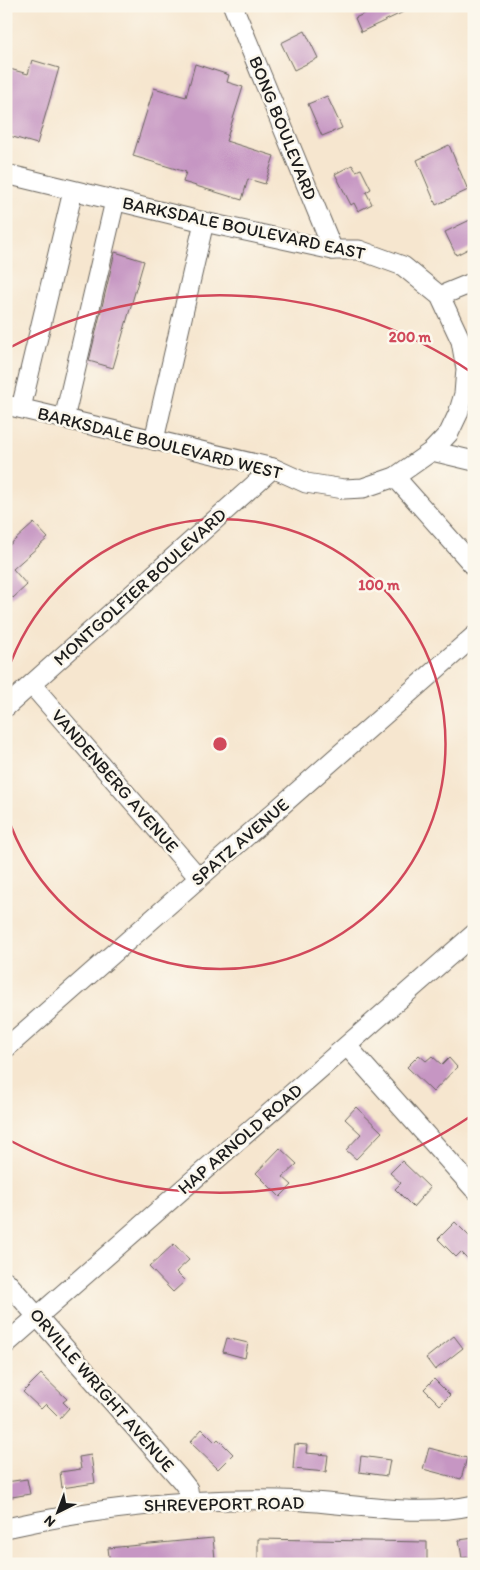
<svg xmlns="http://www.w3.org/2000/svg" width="480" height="1570" font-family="Itim,sans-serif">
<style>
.building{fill:#c696c3}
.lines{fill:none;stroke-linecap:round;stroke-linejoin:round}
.minor-casing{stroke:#68635b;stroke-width:21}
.minor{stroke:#fff;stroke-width:19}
.ring{fill:none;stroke:#d1495b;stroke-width:2.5}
.labels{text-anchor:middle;stroke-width:5;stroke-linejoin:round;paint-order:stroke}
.street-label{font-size:18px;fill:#1c1c1c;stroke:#fbf7ec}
.centre{fill:#d1495b;stroke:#fbf7ec;stroke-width:2.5}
.ring-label{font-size:15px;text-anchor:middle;font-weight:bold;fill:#d1495b;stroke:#fbf7ec;stroke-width:5;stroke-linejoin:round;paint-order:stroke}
</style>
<rect width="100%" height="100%" fill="#fbf7ec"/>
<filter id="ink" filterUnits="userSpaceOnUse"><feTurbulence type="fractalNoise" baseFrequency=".02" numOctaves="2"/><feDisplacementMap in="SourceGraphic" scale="10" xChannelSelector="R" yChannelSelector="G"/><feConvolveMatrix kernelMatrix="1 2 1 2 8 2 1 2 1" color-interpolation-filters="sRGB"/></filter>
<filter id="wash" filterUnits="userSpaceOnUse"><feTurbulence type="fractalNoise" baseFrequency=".0096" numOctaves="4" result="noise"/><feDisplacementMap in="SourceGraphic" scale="20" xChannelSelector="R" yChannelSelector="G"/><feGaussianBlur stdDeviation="1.12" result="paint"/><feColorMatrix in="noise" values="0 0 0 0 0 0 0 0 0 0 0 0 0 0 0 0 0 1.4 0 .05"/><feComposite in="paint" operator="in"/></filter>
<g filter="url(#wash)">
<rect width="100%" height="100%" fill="#f6e6cf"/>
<g id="blocks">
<g class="building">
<polygon points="381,6 416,6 361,32 355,18"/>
<polygon points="305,31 318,58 294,70 281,43"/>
<polygon points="32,60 59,68 37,144 6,135 6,68 28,74"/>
<polygon points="195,64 229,75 227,82 243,87 226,141 274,156 265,184 248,179 242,200 183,182 186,172 133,156 154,88 186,97"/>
<polygon points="327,96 342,128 322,136 308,104"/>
<polygon points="449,145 468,190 436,205 417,160"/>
<polygon points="352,165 356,171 361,169 371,189 366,192 372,204 358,211 354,203 351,205 335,174"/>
<polygon points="470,220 474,228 474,246 456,255 445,232"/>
<polygon points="115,252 144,261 113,368 89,361"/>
<polygon points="34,523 48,538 13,569 27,585 13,598 6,591 6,548"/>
<polygon points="419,1055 426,1061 432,1056 442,1065 449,1058 457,1067 433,1092 407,1067"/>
<polygon points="356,1107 382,1132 356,1159 346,1150 361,1134 345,1119"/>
<polygon points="280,1148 297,1164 283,1177 292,1185 280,1197 256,1173"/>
<polygon points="402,1161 430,1188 413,1207 395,1189 401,1183 390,1173"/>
<polygon points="455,1222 474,1241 474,1265 461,1252 456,1257 438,1239"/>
<polygon points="174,1244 189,1260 176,1272 185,1281 173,1292 149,1267"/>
<polygon points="454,1336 463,1348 435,1370 426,1358"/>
<polygon points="227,1338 248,1343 245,1358 223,1352"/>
<polygon points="41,1374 67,1399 63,1402 69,1408 60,1418 46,1404 41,1409 23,1392"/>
<polygon points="434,1379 450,1395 440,1405 424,1389"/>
<polygon points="202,1429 215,1442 218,1439 233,1454 218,1469 190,1442"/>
<polygon points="295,1444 307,1445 306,1453 328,1455 326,1472 293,1469"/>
<polygon points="429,1448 467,1458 461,1479 423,1469"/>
<polygon points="91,1455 95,1483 62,1488 60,1472 81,1469 79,1457"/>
<polygon points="361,1456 390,1460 387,1476 359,1472"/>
<polygon points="27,1479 30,1494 6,1498 6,1482"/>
<polygon points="213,1538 215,1559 110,1564 108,1548"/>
<polygon points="474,1538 474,1556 462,1558 459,1540"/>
<polygon points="258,1539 427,1542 427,1563 258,1560"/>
</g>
</g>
</g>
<g filter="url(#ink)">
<use href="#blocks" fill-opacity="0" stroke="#68635b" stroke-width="1"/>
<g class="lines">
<g class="minor-casing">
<g id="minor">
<polyline points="233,6 333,250"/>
<polyline points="6,174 204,222 333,250 359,250 403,266 440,296 461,341 466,369 464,394 458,414 449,433 432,451 395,477 363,488 344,489 306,483 273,468 6,405"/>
<polyline points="440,296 474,282"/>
<polyline points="21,408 73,191"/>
<polyline points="64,419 115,201"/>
<polyline points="154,440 204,222"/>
<polyline points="432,451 474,461"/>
<polyline points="395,477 474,566"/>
<polyline points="32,685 199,878"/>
<polyline points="6,707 273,468"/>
<polyline points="347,1046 474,1189"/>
<polyline points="6,1048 474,636"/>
<polyline points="6,1281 181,1480 188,1489 189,1503"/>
<polyline points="6,1344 474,934"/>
<path d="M 6,1528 C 96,1508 189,1498 281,1500 C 344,1501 411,1519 474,1505"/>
</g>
</g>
<use href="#minor" class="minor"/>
</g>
</g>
<g class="ring">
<path d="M7 673A225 225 0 1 1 7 815"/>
<path d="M471 1116A449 449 0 0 1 9 1140M9 348A449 449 0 0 1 471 372"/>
</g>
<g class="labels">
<g class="street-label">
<text transform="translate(283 128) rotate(68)" y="6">BONG BOULEVARD</text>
<text transform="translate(244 228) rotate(12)" y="6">BARKSDALE BOULEVARD EAST</text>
<text transform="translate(160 443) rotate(14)" y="6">BARKSDALE BOULEVARD WEST</text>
<text transform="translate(140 587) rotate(-42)" y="6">MONTGOLFIER BOULEVARD</text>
<text transform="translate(115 781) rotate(49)" y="6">VANDENBERG AVENUE</text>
<text transform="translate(240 842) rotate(-41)" y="6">SPATZ AVENUE</text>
<text transform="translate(240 1139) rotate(-41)" y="6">HAP ARNOLD ROAD</text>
<text transform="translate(102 1390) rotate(49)" y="6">ORVILLE WRIGHT AVENUE</text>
<text transform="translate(224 1504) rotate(-1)" y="6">SHREVEPORT ROAD</text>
</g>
</g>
<circle cx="220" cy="744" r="8" class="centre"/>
<g class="ring-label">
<text x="410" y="342">200 m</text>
<text x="379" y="590">100 m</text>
</g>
<rect width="480" height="1570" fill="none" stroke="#fbf7ec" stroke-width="25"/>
<g transform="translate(58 1512) rotate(222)" stroke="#fbf7ec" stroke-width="4" paint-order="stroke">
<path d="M0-4L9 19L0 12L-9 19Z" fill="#1c1c1c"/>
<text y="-8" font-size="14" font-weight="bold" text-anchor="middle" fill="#1c1c1c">N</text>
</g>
</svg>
